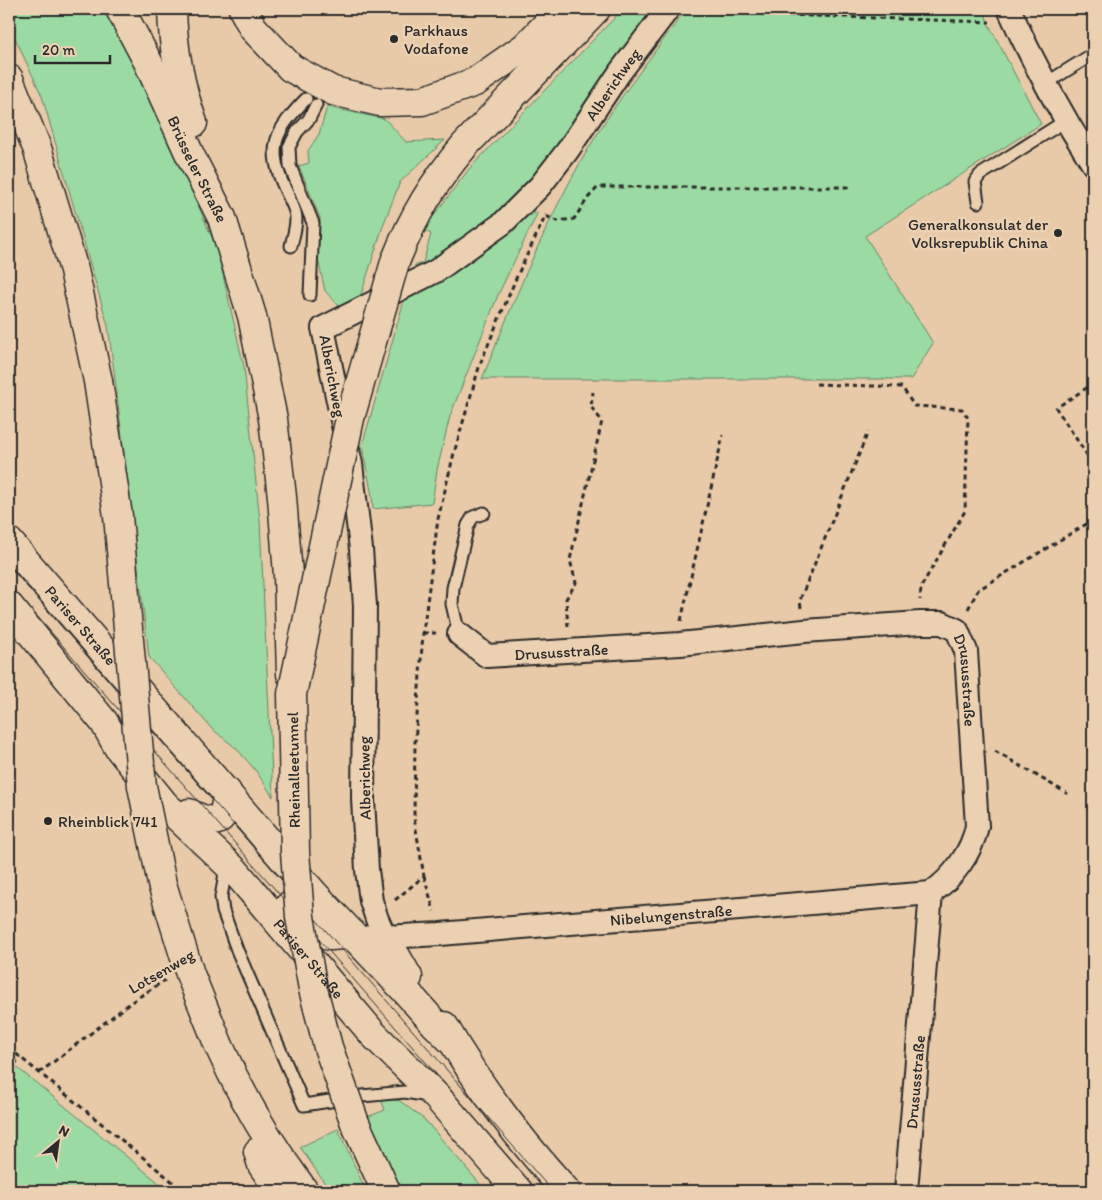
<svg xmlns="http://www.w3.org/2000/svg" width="1102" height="1200" font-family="Itim,sans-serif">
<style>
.green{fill:#9bdaa3;stroke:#638267}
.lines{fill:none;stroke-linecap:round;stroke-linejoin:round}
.lane-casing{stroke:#2b2b2b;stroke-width:15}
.street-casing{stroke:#2b2b2b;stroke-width:26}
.secondary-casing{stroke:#2b2b2b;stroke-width:31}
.highway-casing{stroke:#2b2b2b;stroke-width:31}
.path{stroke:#2b2b2b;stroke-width:3;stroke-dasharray:5 4;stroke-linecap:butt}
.lane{stroke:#ebd1b2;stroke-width:11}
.street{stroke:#ebd1b2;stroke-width:22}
.secondary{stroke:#ebd1b2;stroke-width:28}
.highway{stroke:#ebd1b2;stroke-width:28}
.tram{stroke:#2b2b2b;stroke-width:1}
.highway-bridge-casing{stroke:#2b2b2b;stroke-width:31;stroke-linecap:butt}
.highway-bridge{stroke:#ebd1b2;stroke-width:28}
.poi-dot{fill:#2b2b2b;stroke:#ebd1b2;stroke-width:2}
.labels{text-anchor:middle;stroke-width:5;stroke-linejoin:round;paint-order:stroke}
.poi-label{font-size:16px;fill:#2b2b2b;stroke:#ebd1b2;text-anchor:start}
.street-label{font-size:16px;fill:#2b2b2b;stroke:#ebd1b2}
</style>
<rect width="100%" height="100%" fill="#e8caa8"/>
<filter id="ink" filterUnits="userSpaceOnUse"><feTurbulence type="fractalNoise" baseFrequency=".02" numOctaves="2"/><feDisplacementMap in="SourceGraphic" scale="10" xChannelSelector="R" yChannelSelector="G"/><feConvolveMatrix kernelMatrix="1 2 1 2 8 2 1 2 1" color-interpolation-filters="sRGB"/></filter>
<g filter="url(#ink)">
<g class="green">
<polygon points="9,9 105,9 146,85 217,249 244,367 260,521 273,797 256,771 236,748 212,729 149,657 115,379 108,326 42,96 9,25"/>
<polygon points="623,9 655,9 564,146 508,211 409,282 415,265 423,263 431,234 423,230 469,169"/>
<path d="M 686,9 L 984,9 L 988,23 L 1041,124 L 865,236 L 933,343 L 911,379 L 482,379 C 516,296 549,212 596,136 C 623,92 656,51 686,9 Z"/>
<polygon points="327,107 385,119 406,142 445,140 400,182 384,223 358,304 339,306 325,291 318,259 320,218 299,166 309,163 308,151 319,134"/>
<polygon points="538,212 498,295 450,416 437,470 432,503 373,509 372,496 362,446 405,297 516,221"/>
<polygon points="9,1061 169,1191 9,1191"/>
<polygon points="380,1097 400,1101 425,1120 486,1191 402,1191 367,1117 385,1110"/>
<polygon points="338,1129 365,1189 366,1191 330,1191 300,1147"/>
</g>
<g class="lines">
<g class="lane-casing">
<g id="lane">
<polyline points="1045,84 1093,54"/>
<polyline points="978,202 975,182 980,175 1065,121"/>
<path d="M 291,246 C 293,237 296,228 296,219 C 297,211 289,198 286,191 C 265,148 275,131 306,99"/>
<polyline points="310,295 313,223 290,166 289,147 297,132 309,119 316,105"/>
<polyline points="459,634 452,604 453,588 468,525 473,517 484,513"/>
<polyline points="225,867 224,880 221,897 223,911 237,950 304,1105 362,1096 405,1092 429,1096"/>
</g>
</g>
<g class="street-casing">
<g id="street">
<path d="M 1009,9 C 1033,63 1061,114 1093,164"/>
<path id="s1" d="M 459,634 L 487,656 L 680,644 L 804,631 L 920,623 L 942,623 L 957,630 L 966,651 L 977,826 C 972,852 953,878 931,893 L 906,1191"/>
<path id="s2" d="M 371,936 L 385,937 L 440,934 L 931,893"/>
<path id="s3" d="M 385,937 L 377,919 L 371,901 L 367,870 L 363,799 L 365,606 L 361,549 L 351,464 L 323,328 L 436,271 L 503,223 L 540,186 L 568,150 L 620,72 L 668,9"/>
</g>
</g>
<g class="secondary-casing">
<g id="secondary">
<path id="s4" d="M 9,542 L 314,894 L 403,988 L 434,1023 L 453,1042"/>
<path id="s5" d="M 9,606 L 104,722 L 118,747 L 164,804 L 235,871 L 373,1034 L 437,1097 L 518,1191"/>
<path d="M 189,813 C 217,827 225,824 227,792"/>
<path d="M 290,905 C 301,918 313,935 331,936 C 338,936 345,935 352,934"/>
<polyline points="385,937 408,977"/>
<path d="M 444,1026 C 478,1086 520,1140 566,1191"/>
</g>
</g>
<g class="highway-casing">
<g id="highway">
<path id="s6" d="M 120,9 L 148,62 L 190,155 L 222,218 L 252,316 L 273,419 L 282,497 L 288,575 L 291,674"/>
<path d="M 172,9 C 173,49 180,86 193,123"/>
<polyline points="243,9 253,28 291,68 333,91 380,102 422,101 475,82 525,47 562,9"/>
<polyline points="9,79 37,148 74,270 98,381"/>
<path d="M 395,262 C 413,216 433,183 465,145 L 596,9"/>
<path d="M 219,1046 C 242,1098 271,1146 304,1191"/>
<polyline points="355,1123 386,1191"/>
<polyline points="258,1152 262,1165 280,1191"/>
</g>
</g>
<g class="path">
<polyline points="699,12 990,22"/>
<polyline points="546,216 557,221 574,219 588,198 598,187 852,187"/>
<polyline points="816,384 902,387 914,406 962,409 968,418 965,511 921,587 920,600"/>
<polyline points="1093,389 1091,385 1056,408 1093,464"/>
<polyline points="801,608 800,600 868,432"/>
<polyline points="968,609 978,590 1093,520"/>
<polyline points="681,621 723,435"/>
<polyline points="568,627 566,599 576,583 570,560 602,421 591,407 593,392"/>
<polyline points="423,633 436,633"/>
<polyline points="995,751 1068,794"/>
<polyline points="424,876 434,911"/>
<polyline points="395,900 424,876 414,818 415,743 423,633 438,519 454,453 480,364 517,276 546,215"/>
<polyline points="9,1048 184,1191"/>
<polyline points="9,1072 20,1057"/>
<polyline points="39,1073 133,1001 165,980"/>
</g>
<use href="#lane" class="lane"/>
<use href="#street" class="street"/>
<use href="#secondary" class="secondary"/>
<use href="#highway" class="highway"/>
<g class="tram">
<polyline points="9,566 552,1191"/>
<polyline points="9,584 538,1191"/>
</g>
<g class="highway-bridge-casing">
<g id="highway-bridge">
<polyline points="98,381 118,516 142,786 162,884 190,974 219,1046"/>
<polyline points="355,1123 328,1047 313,989 300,917 295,852 292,694 350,418 395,262"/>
</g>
</g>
<use href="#highway-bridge" class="highway-bridge"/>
</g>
</g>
<g class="poi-dot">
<circle cx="394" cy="39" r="5"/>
<circle cx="1058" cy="233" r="5"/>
<circle cx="48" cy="821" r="5"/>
</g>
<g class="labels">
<g class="poi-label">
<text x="404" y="36">Parkhaus<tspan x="404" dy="18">Vodafone</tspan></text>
<text x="1048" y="230" text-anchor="end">Generalkonsulat der<tspan x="1048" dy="18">Volksrepublik China</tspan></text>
<text x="58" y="827">Rheinblick 741</text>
</g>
<g class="street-label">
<text dy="6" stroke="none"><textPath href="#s3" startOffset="1002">Alberichweg</textPath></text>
<text dy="6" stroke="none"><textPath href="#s6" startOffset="178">Brüsseler Straße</textPath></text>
<text transform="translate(333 376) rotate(79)" y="6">Alberichweg</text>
<text dy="6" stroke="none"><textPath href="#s4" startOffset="110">Pariser Straße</textPath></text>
<text dy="6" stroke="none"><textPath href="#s1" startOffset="110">Drususstraße</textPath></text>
<text dy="6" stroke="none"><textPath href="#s1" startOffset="560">Drususstraße</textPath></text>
<text transform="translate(293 770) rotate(-91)" y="6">Rheinalleetunnel</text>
<text transform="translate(364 778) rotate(-91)" y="6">Alberichweg</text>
<text dy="6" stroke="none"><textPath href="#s2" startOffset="301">Nibelungenstraße</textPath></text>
<text dy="6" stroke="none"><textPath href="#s5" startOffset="464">Pariser Straße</textPath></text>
<text transform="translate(161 971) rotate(-30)" y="6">Lotsenweg</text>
<text transform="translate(915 1082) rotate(-85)" y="6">Drususstraße</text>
</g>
</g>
<rect width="1102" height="1200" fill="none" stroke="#ebd1b2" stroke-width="30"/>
<rect x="15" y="15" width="1072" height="1170" fill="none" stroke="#2b2b2b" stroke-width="2" filter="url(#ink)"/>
<g transform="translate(58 1142) rotate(29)" stroke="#ebd1b2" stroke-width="4" paint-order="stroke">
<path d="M0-4L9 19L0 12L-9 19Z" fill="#2b2b2b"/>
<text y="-8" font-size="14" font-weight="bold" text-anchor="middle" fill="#2b2b2b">N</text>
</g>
<path d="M35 55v8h75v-8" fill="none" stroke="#2b2b2b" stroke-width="2.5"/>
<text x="42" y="55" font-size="15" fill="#2b2b2b" stroke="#ebd1b2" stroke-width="4" paint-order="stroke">20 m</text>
</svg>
